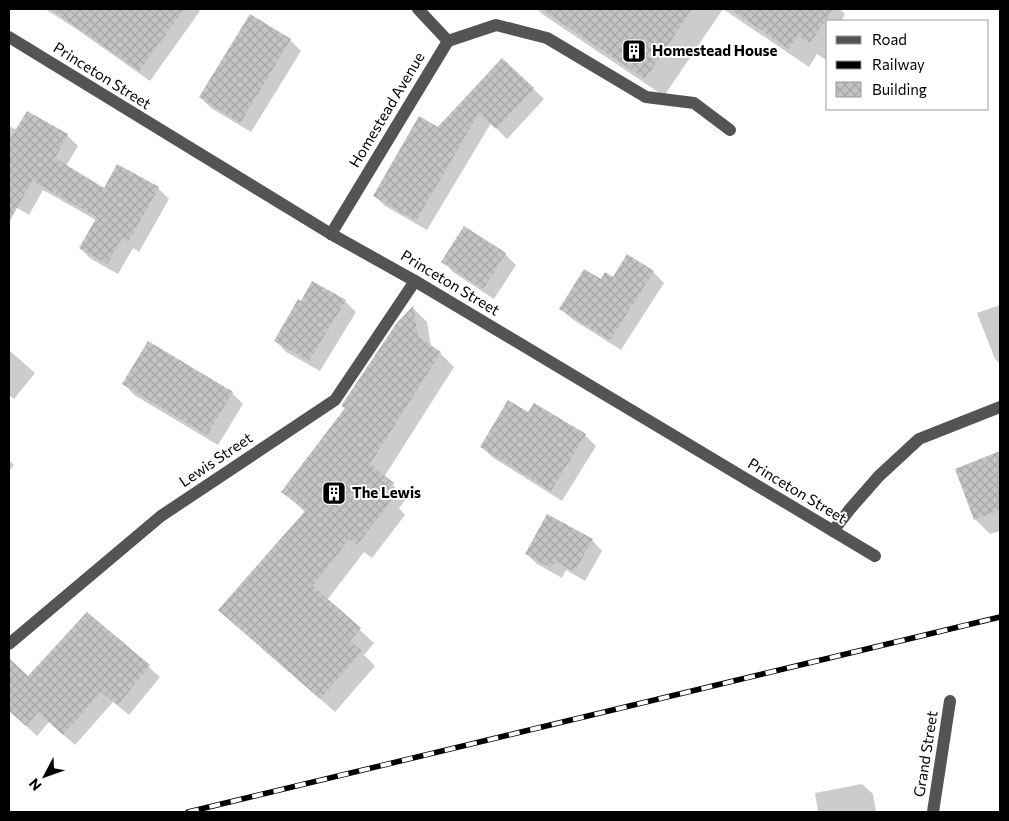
<svg xmlns="http://www.w3.org/2000/svg" width="1009" height="821" font-family="Commissioner,sans-serif">
<style>
.shadow{fill:#0003}
.building{fill:url(#building-cross-hatch)}
.lines{fill:none;stroke-linecap:round;stroke-linejoin:round}
.minor{stroke:#545454;stroke-width:12}
.rail-casing{stroke:#000;stroke-width:5.5}
.rail{stroke:#fff;stroke-width:4;stroke-dasharray:11;stroke-linecap:butt}
.labels{text-anchor:middle;stroke-width:4;stroke-linejoin:round;paint-order:stroke}
.poi-label{font-size:15px;font-weight:bold;fill:#000;stroke:#fff;text-anchor:start}
.street-label{font-size:15px;fill:#000;stroke:#fff}
</style>
<defs>
<pattern id="building-cross-hatch" width="8" height="8" patternUnits="userSpaceOnUse" patternTransform="scale(1.25)"><rect width="8" height="8" fill="#c4c4c4"/><path d="M0 0l8 8M0 8l8-8" fill="none" stroke="#a7a7a7"/></pattern>
</defs>
<rect width="100%" height="100%" fill="#fff"/>
<g class="shadow">
<polygon points="45,9 197,9 200,11 150,81 75,28"/>
<polygon points="537,9 723,9 664,96 542,14"/>
<polygon points="723,9 840,9 845,14 841,21 828,21 828,61 817,54 809,67"/>
<polygon points="290,40 301,51 251,132 211,108 200,97"/>
<polygon points="502,59 544,99 507,139 491,123 427,230 385,206 374,195"/>
<polygon points="9,126 17,130 67,135 78,146 66,166 104,189 158,188 169,199 139,252 133,248 118,274 91,259 80,248 96,220 43,190 29,215 9,203"/>
<polygon points="464,228 505,254 516,265 494,299 453,272 443,261"/>
<polygon points="653,272 664,283 621,350 572,319 561,309 601,281"/>
<polygon points="345,301 356,312 320,371 286,352 276,341 301,302"/>
<polygon points="1000,305 1000,364 995,359 977,313"/>
<polygon points="413,308 427,322 431,347 440,353 454,367 384,477 407,498 399,508 405,515 372,558 364,552 327,600 374,643 364,655 375,666 335,712 220,610 306,513 283,492 346,409 397,325"/>
<polygon points="9,350 35,373 14,399 9,395"/>
<polygon points="124,384 232,393 243,404 218,445 134,395"/>
<polygon points="534,404 585,435 596,446 562,501 492,457 482,447 529,414"/>
<polygon points="1000,453 1000,531 990,534 975,519 956,469"/>
<polygon points="9,460 14,465 9,471"/>
<polygon points="592,540 602,551 585,581 566,570 562,578 537,564 526,553"/>
<polygon points="87,613 160,677 129,715 113,702 75,745 49,722 37,736 9,710 9,683 21,670 29,677"/>
<polygon points="862,784 873,794 876,812 818,812 815,793"/>
</g>
<g class="building">
<polygon points="50,9 184,9 139,71"/>
<polygon points="541,9 692,9 645,79"/>
<polygon points="730,9 833,9 810,43 798,36 789,49"/>
<polygon points="250,14 291,39 240,123 199,97"/>
<polygon points="502,58 534,88 496,129 479,113 416,221 373,196 419,116 438,127"/>
<polygon points="27,111 68,134 55,158 104,188 117,164 159,187 128,242 122,238 107,264 79,248 97,217 32,181 9,222 9,141"/>
<polygon points="464,226 506,253 483,289 441,262"/>
<polygon points="627,254 654,271 610,340 559,309 584,269 601,279 605,272 613,277"/>
<polygon points="312,281 346,300 309,361 274,341 298,299 301,301"/>
<polygon points="413,306 418,337 441,352 370,464 394,483 385,494 392,500 357,545 349,539 313,586 361,628 350,641 362,651 320,699 218,610 306,510 281,492 345,408 341,406 396,324"/>
<polygon points="148,341 233,392 207,435 122,384"/>
<polygon points="508,400 528,412 534,403 586,434 551,491 480,447"/>
<polygon points="1000,451 1000,510 974,520 955,469"/>
<polygon points="547,514 593,539 574,572 555,561 551,568 525,554"/>
<polygon points="87,612 150,665 118,705 101,692 63,735 38,712 26,726 9,711 9,658 28,676"/>
</g>
<g class="lines">
<g class="minor">
<polyline points="9,37 331,234 415,281 875,556"/>
<polyline points="448,41 496,25 547,38 646,97 694,103 730,130"/>
<polyline points="331,234 448,41 418,9"/>
<polyline points="833,531 850,509 879,476 919,439 1000,407"/>
<polyline points="9,644 161,516 335,400 415,281"/>
<polyline points="933,812 950,701"/>
</g>
<g class="rail-casing">
<polyline id="rail" points="188,812 1000,617"/>
</g>
<use href="#rail" class="rail"/>
</g>
<defs>
<g id="building-square" transform="scale(1.25)"><rect x="-9" y="-9" width="18" height="18" rx="4" fill="#000" stroke="#fff"/><path d="M-4-6H4V6H1V3H-1V6H-4ZM-2.5-4.3h1.7v1.8h-1.7ZM.8-4.3h1.7v1.8H.8ZM-2.5-1h1.7V.8h-1.7ZM.8-1h1.7V.8H.8Z" fill="#fff"/></g>
</defs>
<g fill-rule="evenodd">
<use href="#building-square" x="634" y="51"/>
<use href="#building-square" x="334" y="493"/>
</g>
<g class="labels">
<g class="poi-label">
<text x="652" y="56">Homestead House</text>
<text x="352" y="498">The Lewis</text>
</g>
<g class="street-label">
<text transform="translate(102 76) rotate(32)" y="5">Princeton Street</text>
<text transform="translate(387 110) rotate(-59)" y="5">Homestead Avenue</text>
<text transform="translate(450 283) rotate(31)" y="5">Princeton Street</text>
<text transform="translate(216 460) rotate(-34)" y="5">Lewis Street</text>
<text transform="translate(797 491) rotate(31)" y="5">Princeton Street</text>
<text transform="translate(926 754) rotate(-81)" y="5">Grand Street</text>
</g>
</g>
<rect width="1009" height="821" fill="none" stroke="#000000" stroke-width="20"/>
<rect x="826" y="20" width="162" height="90" fill="#ffffff" stroke="#999999"/>
<rect x="836" y="36" width="25" height="8" fill="#545454" stroke="#999999"/>
<text x="872" y="45" font-size="15" fill="#000000">Road</text>
<rect x="836" y="61" width="25" height="8" fill="#000000" stroke="#999999"/>
<text x="872" y="70" font-size="15" fill="#000000">Railway</text>
<rect x="836" y="82" width="25" height="15" fill="url(#building-cross-hatch)" stroke="#999999"/>
<text x="872" y="95" font-size="15" fill="#000000">Building</text>
<g transform="translate(45 776) rotate(229)" stroke="#ffffff" stroke-width="4" paint-order="stroke">
<path d="M0-4L9 19L0 12L-9 19Z" fill="#000000"/>
<text y="-8" font-size="14" font-weight="bold" text-anchor="middle" fill="#000000">N</text>
</g>
</svg>
